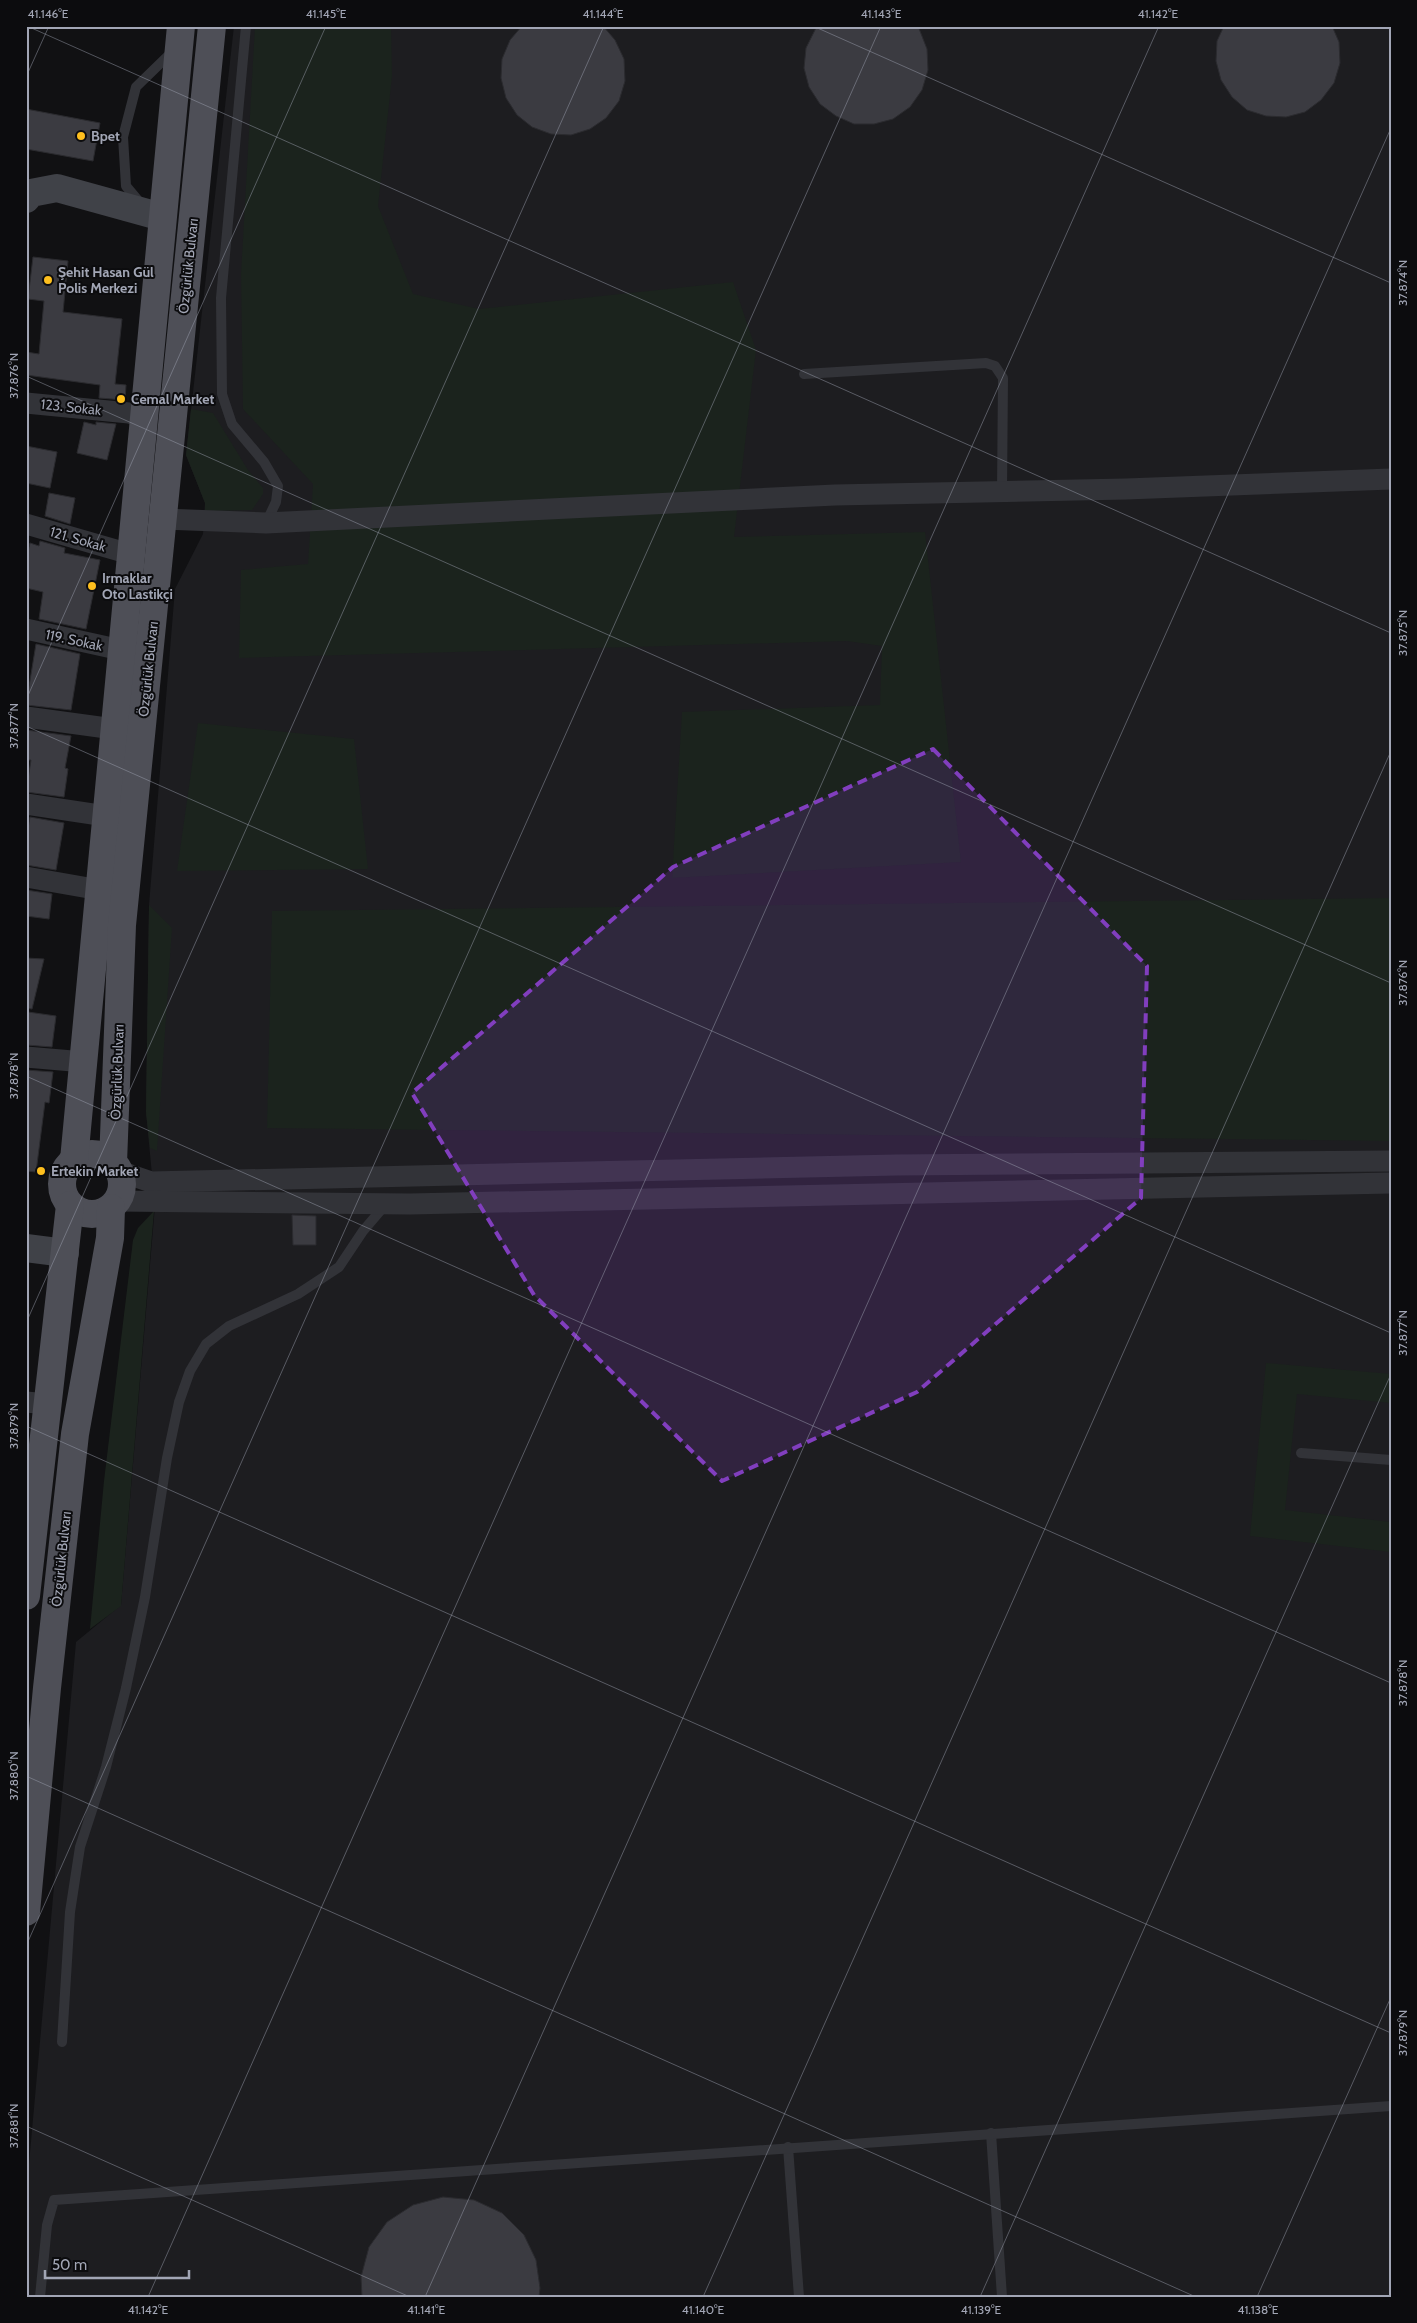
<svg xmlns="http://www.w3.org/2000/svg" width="1417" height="2323" font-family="Cabin,sans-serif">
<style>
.built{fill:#1d1d20}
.green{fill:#1b231d}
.building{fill:#3b3b41;stroke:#2b2b2f}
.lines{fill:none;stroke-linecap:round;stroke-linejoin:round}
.lane{stroke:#323338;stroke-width:10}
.street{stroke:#323338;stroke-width:21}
.secondary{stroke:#404248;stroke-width:28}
.primary{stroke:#4e4f57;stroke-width:28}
.marked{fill:#813ebe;fill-opacity:0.2;stroke:#813ebe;stroke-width:4;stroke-dasharray:10 6;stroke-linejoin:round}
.ticks{fill:none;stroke:#a2a6b5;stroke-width:1;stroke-opacity:0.45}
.poi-dot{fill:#febf1e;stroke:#0c0c0e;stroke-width:2}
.labels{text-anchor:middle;stroke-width:4;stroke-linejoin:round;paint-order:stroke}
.poi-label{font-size:14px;font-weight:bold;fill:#a2a6b5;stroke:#0c0c0e;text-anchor:start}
.street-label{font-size:14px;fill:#a2a6b5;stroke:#0c0c0e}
.neatline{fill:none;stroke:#a2a6b5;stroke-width:2}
.ticks-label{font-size:12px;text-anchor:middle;fill:#a2a6b5}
</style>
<rect width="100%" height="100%" fill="#111113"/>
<polygon class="built" points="234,26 1391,26 1391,2297 26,2297 26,2197 76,1642 121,1605 155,1206 146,1112 149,905 175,589 203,534 205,503 186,455"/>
<g class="green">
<polygon points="255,26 391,26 392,76 378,206 413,294 479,309 733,282 756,350 734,537 925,532 961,862 672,878 682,712 880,705 882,646 847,641 239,658 241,570 308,564 313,484 243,409 241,274"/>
<polygon points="191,409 213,413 248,470 263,488 263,494 252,510 205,511 205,503 186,455"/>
<polygon points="198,723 354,739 368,869 177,871"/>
<polygon points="1391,898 1391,1141 267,1128 272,911"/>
<polygon points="149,905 172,928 157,1151 150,1148 146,1112"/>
<polygon points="154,1211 121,1606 90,1629 104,1481 133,1240 138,1228"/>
<polygon points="1266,1363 1391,1374 1391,1403 1297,1394 1285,1510 1391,1522 1391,1552 1250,1536"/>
</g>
<g class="building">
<polygon points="522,26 603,26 615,40 624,59 625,81 619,101 606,118 590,129 571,135 551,134 532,127 517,115 506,98 501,78 502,59 510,40"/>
<polygon points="817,26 918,26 927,49 928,70 922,90 910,107 893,119 874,124 854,124 836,116 820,104 809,87 804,68 806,48"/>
<polygon points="1224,26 1332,26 1339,42 1340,63 1334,83 1321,100 1305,112 1286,117 1266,116 1247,110 1232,97 1221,80 1216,61 1217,41"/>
<polygon points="26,109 100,123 93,161 26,149"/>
<polygon points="33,257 68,261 63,312 122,319 115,384 126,385 125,400 99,398 100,385 26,375 26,352 39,354 44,301 28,299"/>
<polygon points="84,422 96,425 96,422 116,424 107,460 77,453"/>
<polygon points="26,446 57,452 50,488 26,483"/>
<polygon points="49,493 75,498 70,524 45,516"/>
<polygon points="40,541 65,548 64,553 100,560 86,629 39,619 43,592 26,588 26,560 30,543 39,546"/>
<polygon points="36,644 80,654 71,710 26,705"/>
<polygon points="26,730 71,736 65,768 68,769 64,797 26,792 31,760 26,760"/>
<polygon points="30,817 64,823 56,870 26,865 26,839"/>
<polygon points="26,890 52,894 49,919 26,916"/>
<polygon points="26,958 44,959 32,1009 26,1008"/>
<polygon points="28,1012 56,1016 52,1047 26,1045"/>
<polygon points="26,1070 53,1072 49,1103 45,1102 36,1172 26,1171"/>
<polygon points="292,1215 316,1216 316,1245 293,1245"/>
<polygon points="443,2197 474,2200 502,2213 524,2235 536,2260 540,2288 539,2297 362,2297 361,2277 369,2247 387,2222 413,2205"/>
</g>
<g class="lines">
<g class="lane">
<polyline points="246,26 221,298 222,394 232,424 264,462 278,486 276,502 266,523"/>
<polyline points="141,204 126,186 123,137 136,87 173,51"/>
<polyline points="804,374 986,363 995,366 1003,378 1002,491"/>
<polyline points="1301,1453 1391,1460"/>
<polyline points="62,2042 70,1912 80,1847 106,1767 126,1688 145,1597 167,1458 179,1402 190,1371 206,1344 229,1326 298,1294 339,1267 363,1231 386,1204"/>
<polyline points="991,2133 1002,2297"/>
<polyline points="788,2147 799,2297"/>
<polyline points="40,2297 47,2225 54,2200 1391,2106"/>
</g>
<g class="street">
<polyline points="26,403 129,413 145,418"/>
<polyline points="163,519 266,523 835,495 1126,489 1391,479"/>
<polyline points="26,524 130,554"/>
<polyline points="26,629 121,650"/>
<polyline points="26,717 114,729"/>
<polyline points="26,804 106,816"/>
<polyline points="26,877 100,890"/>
<polyline points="26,1057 84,1062"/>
<polyline points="119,1171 151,1182 896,1165 1391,1161"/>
<polyline points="117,1201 410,1204 1391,1183"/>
<polyline points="26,1402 48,1404"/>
</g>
<g class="secondary">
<polyline points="26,199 31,193 57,188 162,217"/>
<polyline points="26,1248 65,1253"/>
</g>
<g class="primary">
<circle cx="92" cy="1184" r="30"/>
<polyline points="74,1160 181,26"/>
<polyline points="113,1163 122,925 212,26"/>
<polyline points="26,1596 70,1205"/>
<polyline points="26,1912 47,1688 75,1434 110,1238 111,1208"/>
</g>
</g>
<path class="marked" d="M 933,749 L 1147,966 L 1141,1198 L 917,1392 L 722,1481 L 534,1295 L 412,1093 L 673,867 Z"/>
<path class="ticks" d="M 27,26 L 1391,633M 813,26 L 1391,283M 26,77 L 49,26M 26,376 L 1391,983M 26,700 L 326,26M 26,726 L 1391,1333M 26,1076 L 1391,1683M 26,1323 L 604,26M 26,1426 L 1391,2033M 26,1776 L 1196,2297M 26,1946 L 881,26M 26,2126 L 410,2297M 148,2297 L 1159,26M 425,2297 L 1391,128M 703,2297 L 1391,751M 980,2297 L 1391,1374M 1257,2297 L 1391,1997"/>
<g class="poi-dot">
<circle cx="81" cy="136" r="5"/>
<circle cx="48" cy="280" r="5"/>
<circle cx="121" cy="399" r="5"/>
<circle cx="92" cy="586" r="5"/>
<circle cx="41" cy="1171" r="5"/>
</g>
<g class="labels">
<g class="poi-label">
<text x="91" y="141">Bpet</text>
<text x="58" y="277">Şehit Hasan Gül<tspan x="58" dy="16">Polis Merkezi</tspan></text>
<text x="131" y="404">Cemal Market</text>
<text x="102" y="583">Irmaklar<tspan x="102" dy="16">Oto Lastikçi</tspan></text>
<text x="51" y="1176">Ertekin Market</text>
</g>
<g class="street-label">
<text transform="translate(188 266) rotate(-84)" y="5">Özgürlük Bulvarı</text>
<text transform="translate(71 407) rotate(6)" y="5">123. Sokak</text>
<text transform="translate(78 539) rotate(16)" y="5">121. Sokak</text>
<text transform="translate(74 640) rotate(12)" y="5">119. Sokak</text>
<text transform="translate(148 669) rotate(-84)" y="5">Özgürlük Bulvarı</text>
<text transform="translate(117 1072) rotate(-88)" y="5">Özgürlük Bulvarı</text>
<text transform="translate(61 1559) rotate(-84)" y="5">Özgürlük Bulvarı</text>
</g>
</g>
<rect width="1417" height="2323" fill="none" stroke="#0c0c0e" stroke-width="55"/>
<path d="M45 2270v8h144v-8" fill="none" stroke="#a2a6b5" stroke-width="2.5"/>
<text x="52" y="2270" font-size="15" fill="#a2a6b5" stroke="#0c0c0e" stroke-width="4" paint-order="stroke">50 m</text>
<rect x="28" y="28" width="1362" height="2268" class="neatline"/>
<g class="ticks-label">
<text x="48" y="18">41.146°E</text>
<text x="326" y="18">41.145°E</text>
<text x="603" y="18">41.144°E</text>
<text x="881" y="18">41.143°E</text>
<text x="1158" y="18">41.142°E</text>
<text transform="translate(1403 283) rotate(-90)" y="4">37.874°N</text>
<text transform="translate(14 376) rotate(-90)" y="4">37.876°N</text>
<text transform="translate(1403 633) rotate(-90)" y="4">37.875°N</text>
<text transform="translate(14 726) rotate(-90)" y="4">37.877°N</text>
<text transform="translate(1403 983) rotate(-90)" y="4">37.876°N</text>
<text transform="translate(14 1076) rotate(-90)" y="4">37.878°N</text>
<text transform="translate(1403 1333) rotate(-90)" y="4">37.877°N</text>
<text transform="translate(14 1426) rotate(-90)" y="4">37.879°N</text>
<text transform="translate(1403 1683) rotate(-90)" y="4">37.878°N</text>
<text transform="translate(14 1776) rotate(-90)" y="4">37.880°N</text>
<text transform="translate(1403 2033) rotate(-90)" y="4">37.879°N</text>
<text transform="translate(14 2126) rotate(-90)" y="4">37.881°N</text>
<text x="148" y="2314">41.142°E</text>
<text x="426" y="2314">41.141°E</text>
<text x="703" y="2314">41.140°E</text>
<text x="981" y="2314">41.139°E</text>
<text x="1258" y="2314">41.138°E</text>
</g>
</svg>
